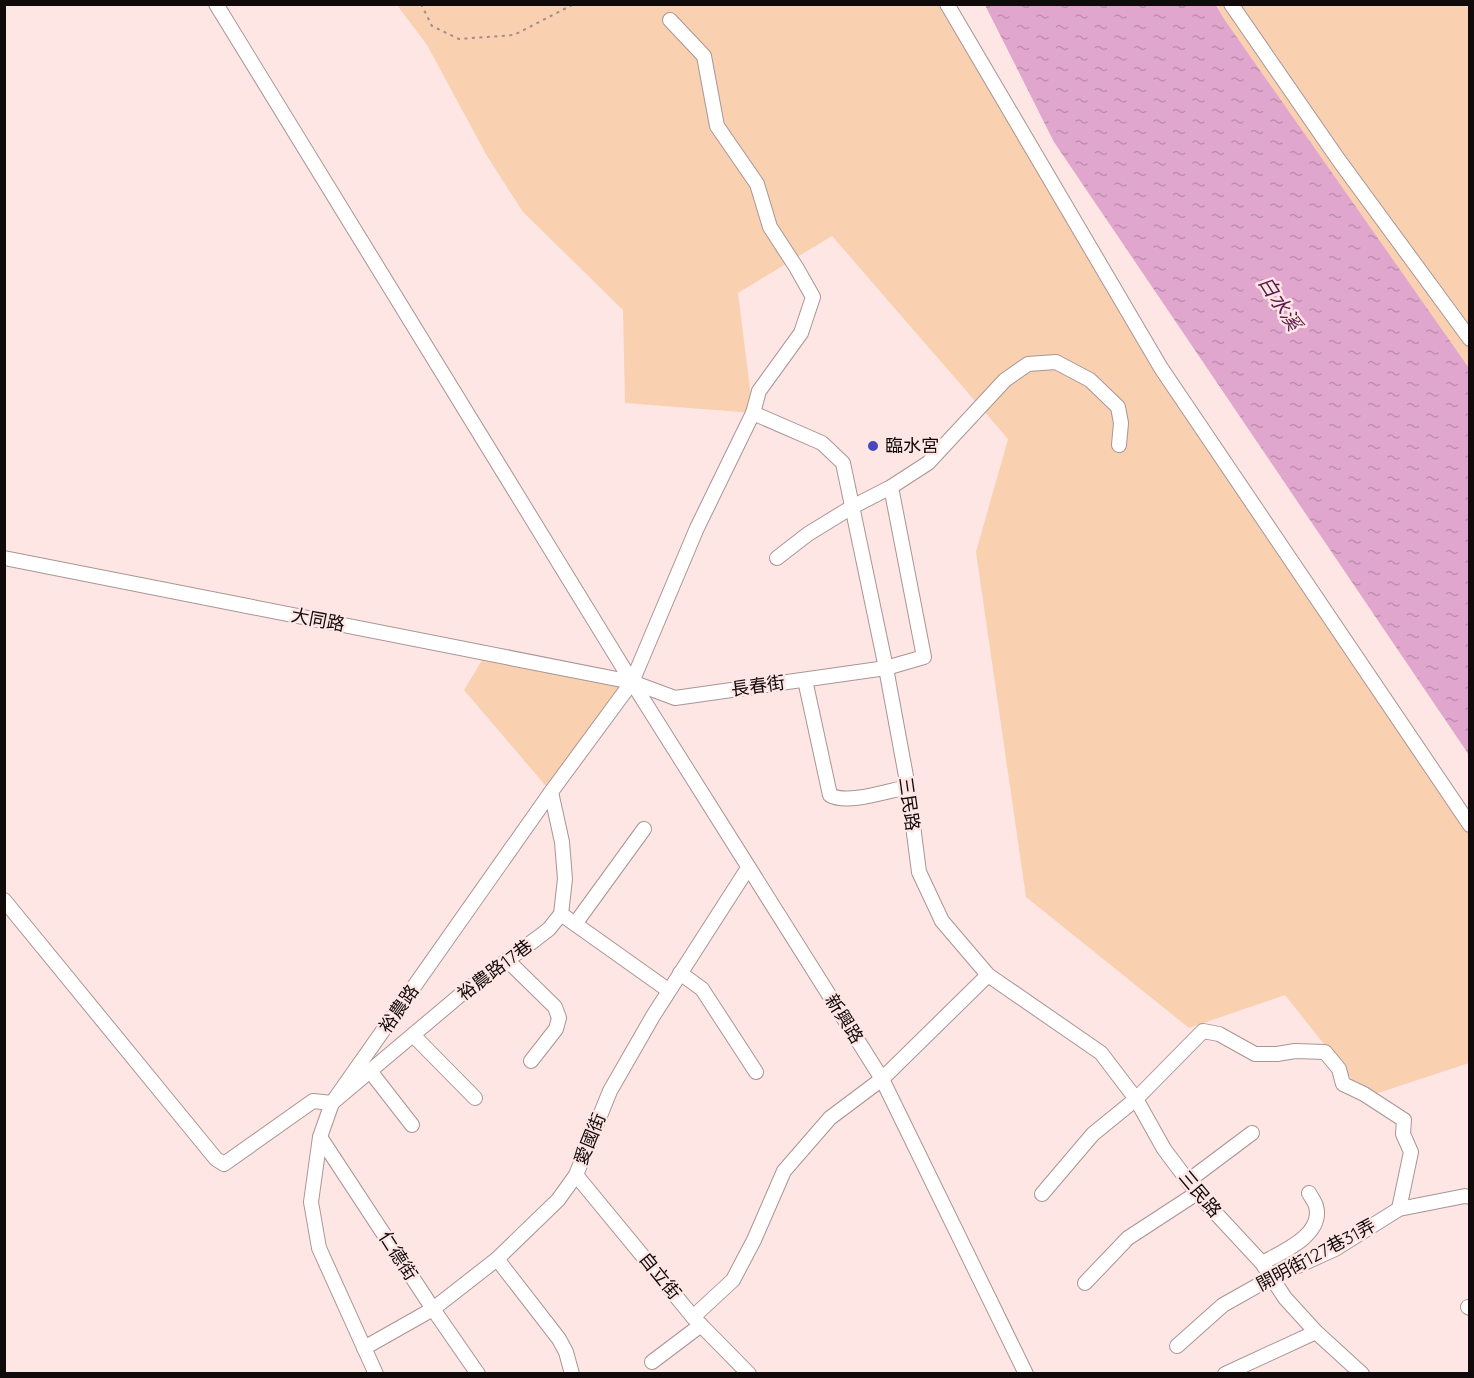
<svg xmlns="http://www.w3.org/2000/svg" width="1474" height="1378" font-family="Quicksand,'Noto Sans TC',sans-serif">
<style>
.grass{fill:#f9d1b1}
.water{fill:url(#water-ripples)}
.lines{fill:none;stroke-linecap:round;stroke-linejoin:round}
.minor-casing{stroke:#aa9494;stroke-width:16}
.path{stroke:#9e8d8c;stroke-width:2;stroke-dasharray:3 4.5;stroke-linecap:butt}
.minor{stroke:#fff;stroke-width:14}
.poi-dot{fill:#4a47bd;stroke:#fee6e5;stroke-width:2}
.labels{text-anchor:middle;stroke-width:5;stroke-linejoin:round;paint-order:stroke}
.poi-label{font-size:18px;fill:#110a0a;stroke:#fee6e5;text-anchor:start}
.street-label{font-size:18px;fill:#110a0a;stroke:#fee6e5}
.water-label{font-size:20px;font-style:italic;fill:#5d1b4d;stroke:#fee6e5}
</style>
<defs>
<pattern id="water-ripples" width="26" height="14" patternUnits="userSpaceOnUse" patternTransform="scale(1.5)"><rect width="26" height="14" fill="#e0a6cd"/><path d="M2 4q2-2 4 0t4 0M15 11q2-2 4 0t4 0" fill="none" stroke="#bf8eaf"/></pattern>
</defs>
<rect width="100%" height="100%" fill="#fee6e5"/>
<g class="grass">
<polygon points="397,5 942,5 1086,247 1469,817 1469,1063 1366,1097 1285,995 1189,1028 1026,897 976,552 1008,439 832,236 738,293 753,413 625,403 623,310 523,212 487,156 427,45"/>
<polygon points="1217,5 1469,5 1469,368 1223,19"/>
<polygon points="487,652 628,683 551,792 464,690"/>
</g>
<polygon class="water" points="985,5 1216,5 1224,19 1469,368 1469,755 1054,142"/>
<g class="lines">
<g class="minor-casing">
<g id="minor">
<polyline points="216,4 632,682 882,1079 1026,1374"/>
<polyline points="947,4 1161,368 1470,825"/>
<polyline points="1231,4 1338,159 1470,339"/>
<polyline points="670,20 704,56 717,126 757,184 770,227 796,267 813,297 801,333 759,391 753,413"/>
<polyline points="4,558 632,682 675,698 886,668 924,657 891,487"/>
<polyline points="777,558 808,534 852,507 891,487 928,463 1005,380 1028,364 1056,362 1090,380 1118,407 1121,423 1119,445"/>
<path d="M 805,680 L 830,795 C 847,805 887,791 908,787"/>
<polyline points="4,900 216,1159 224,1164 313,1101 332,1103 465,991 536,939 549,929 561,914 565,879 562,842 551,792"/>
<polyline points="561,914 668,990"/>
<polyline points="575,924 644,829"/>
<polyline points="507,960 555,1007 559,1018 556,1029 531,1061"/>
<polyline points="680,973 702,989 756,1072"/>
<polyline points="413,1035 475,1098"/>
<polyline points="370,1071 412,1125"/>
<polyline points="320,1137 433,1309 478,1374"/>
<polyline points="576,1175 693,1317 749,1374"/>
<polyline points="1188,1181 1252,1133"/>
<polyline points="1042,1194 1093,1134 1136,1099 1203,1031 1219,1034 1255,1054 1277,1054 1295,1051 1325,1052 1339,1069 1343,1084 1364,1094 1404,1120 1403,1134 1411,1152 1399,1209"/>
<polyline points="497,1259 559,1339 566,1352 572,1374"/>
<path d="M 1262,1263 C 1282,1252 1324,1235 1316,1206 C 1315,1202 1311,1197 1309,1193"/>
<polyline points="1085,1283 1128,1238 1197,1193"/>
<polyline points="1468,1307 1470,1308"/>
<polyline points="693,1317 733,1280 754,1240 784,1171 830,1118 882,1079 988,975"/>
<polyline points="1177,1346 1223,1305 1271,1278 1335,1249 1399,1209 1465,1196 1470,1197"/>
<polyline points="364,1348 433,1309 497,1259 558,1200 576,1175 610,1091 653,1016 748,868"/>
<polyline points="652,1362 701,1325"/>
<polyline points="376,1374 319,1248 311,1202 320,1137 332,1103 551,792 632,682 697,528 753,413 822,443 843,463 886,668 908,787 919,872 942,921 988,975 1101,1053 1136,1099 1164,1149 1197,1193 1262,1263 1285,1298 1316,1332 1362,1374"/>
<polyline points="1225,1374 1316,1332"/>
</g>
</g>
<polyline class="path" points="421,4 432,26 459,39 514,35 574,4"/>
<use href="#minor" class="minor"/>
</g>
<circle class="poi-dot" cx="873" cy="446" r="6"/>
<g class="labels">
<g class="poi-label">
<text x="885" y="452">臨水宮</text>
</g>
<g class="street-label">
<text transform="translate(318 620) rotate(11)" y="6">大同路</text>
<text transform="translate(758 686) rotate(-8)" y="6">長春街</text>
<text transform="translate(909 804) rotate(82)" y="6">三民路</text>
<text transform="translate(495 970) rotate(-37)" y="6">裕農路17巷</text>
<text transform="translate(399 1009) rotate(-55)" y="6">裕農路</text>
<text transform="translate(844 1019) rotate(58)" y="6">新興路</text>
<text transform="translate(590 1139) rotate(-68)" y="6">愛國街</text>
<text transform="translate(1200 1194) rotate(50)" y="6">三民路</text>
<text transform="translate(1316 1255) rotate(-28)" y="6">開明街127巷31弄</text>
<text transform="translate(398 1256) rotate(57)" y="6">仁德街</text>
<text transform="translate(660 1276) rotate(51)" y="6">自立街</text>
</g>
<g class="water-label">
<text transform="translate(1280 303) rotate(57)" y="7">白水溪</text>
</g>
</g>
<rect width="1474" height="1378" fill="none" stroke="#110a0a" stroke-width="12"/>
</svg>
